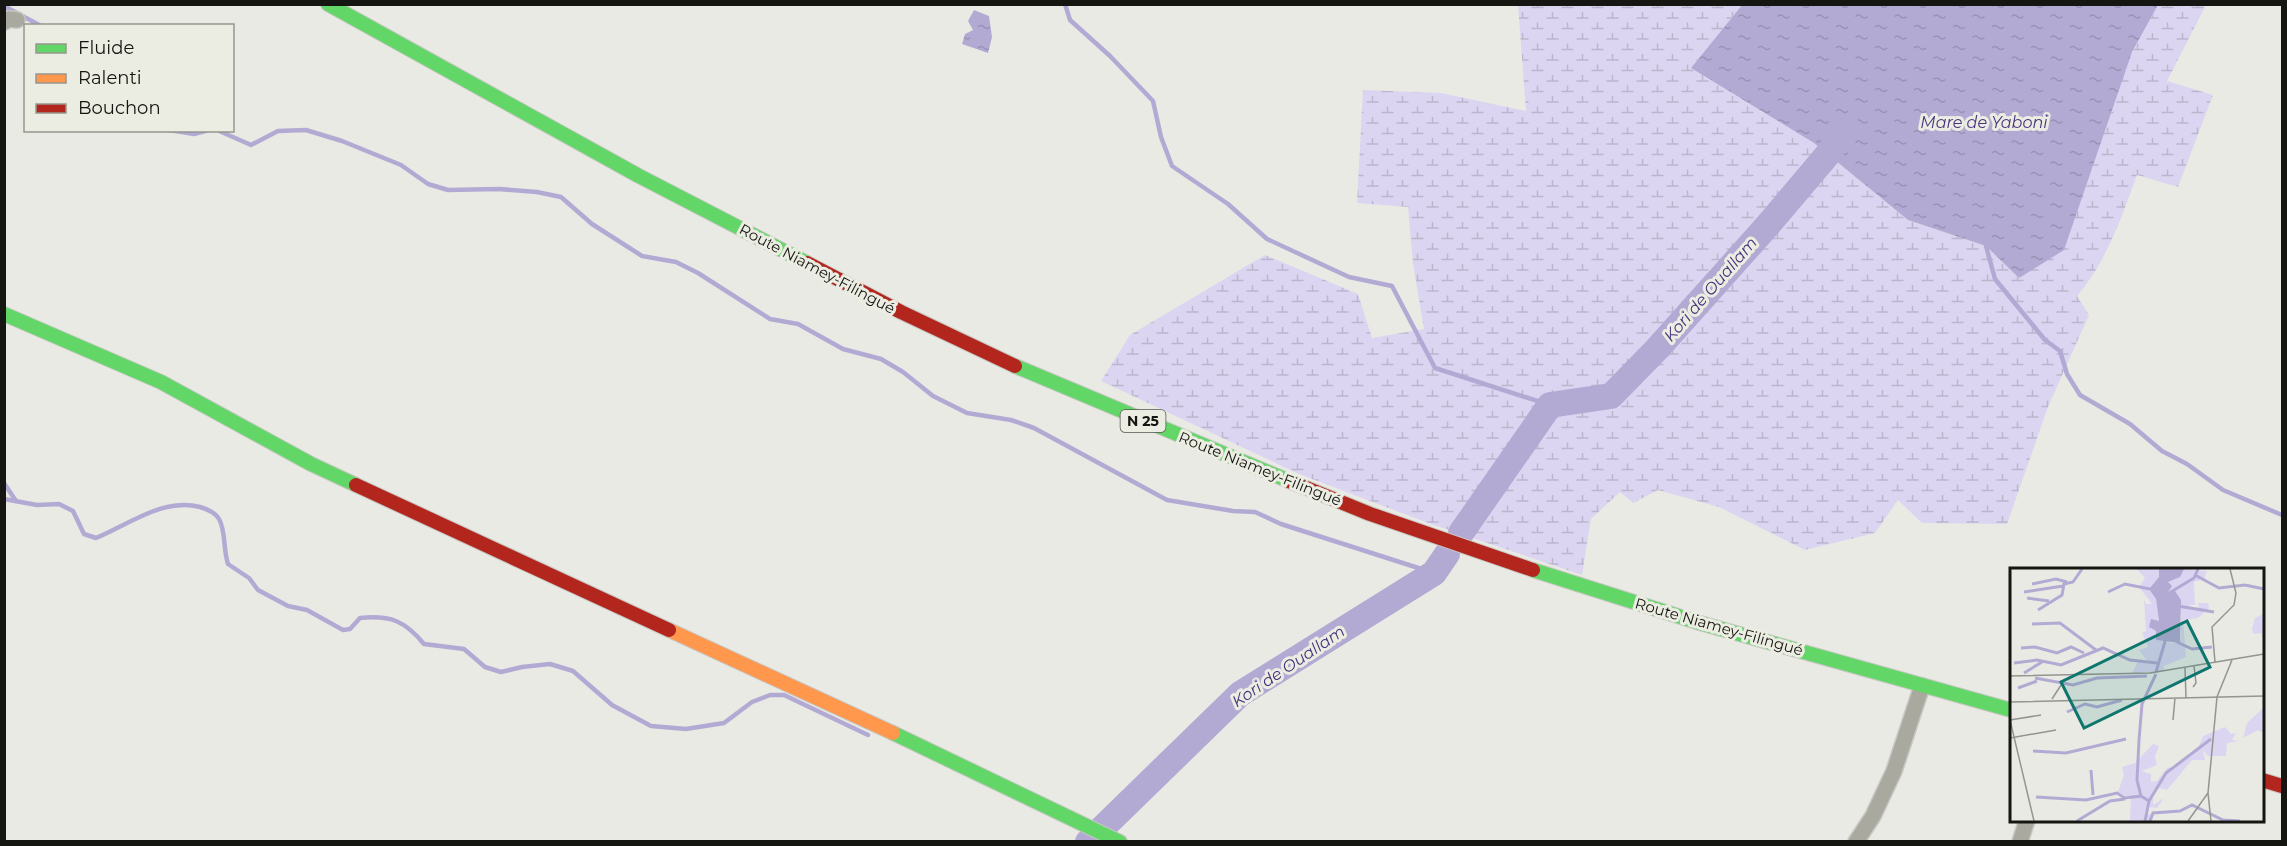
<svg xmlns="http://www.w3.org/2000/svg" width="2287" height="846" font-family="Montserrat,sans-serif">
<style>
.wetland{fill:url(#wetland-marsh)}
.water{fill:url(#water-ripples)}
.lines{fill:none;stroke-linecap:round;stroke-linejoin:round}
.stream{stroke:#b3aad4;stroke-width:4.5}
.river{stroke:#b3aad4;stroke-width:26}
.street-casing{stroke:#c7c7c4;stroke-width:18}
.fast-casing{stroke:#c7c7c4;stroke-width:16}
.slow-casing{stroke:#c7c7c4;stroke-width:16}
.jam-casing{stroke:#c7c7c4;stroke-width:16}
.street{stroke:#a9a99f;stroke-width:15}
.fast{stroke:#63d668;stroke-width:14}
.slow{stroke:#ff974d;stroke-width:14}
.jam{stroke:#b3261e;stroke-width:14}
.labels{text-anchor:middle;stroke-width:6;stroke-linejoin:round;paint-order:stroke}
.shield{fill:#ecede2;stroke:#565650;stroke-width:1.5}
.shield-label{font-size:14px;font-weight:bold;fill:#151511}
.street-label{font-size:15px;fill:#151511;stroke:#ecede2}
.water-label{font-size:16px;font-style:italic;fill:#48317c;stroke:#ecede2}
.inset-river{fill:none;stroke:#b3aad4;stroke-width:3}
.inset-road{fill:none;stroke:#959590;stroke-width:1.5}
.view{fill:#0f766e;fill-opacity:0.15;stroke:#0f766e;stroke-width:3}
.inset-edge{fill:none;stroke:#151511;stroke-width:3}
</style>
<defs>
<pattern id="wetland-marsh" width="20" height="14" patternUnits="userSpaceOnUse" patternTransform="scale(1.5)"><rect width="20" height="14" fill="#dbd5f1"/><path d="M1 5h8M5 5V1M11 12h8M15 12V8" fill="none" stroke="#bbb6ce"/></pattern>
<pattern id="water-ripples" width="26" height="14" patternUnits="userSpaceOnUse" patternTransform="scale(1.5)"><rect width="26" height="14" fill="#b3aad4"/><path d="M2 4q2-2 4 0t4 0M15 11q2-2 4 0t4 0" fill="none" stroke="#9991b5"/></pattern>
</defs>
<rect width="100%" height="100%" fill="#eaeae5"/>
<path class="wetland" d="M 1518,5 L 1742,5 L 1691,68 L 1814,143 L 1908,220 L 1986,246 L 2019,278 L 2132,52 L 2158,5 L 2206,5 L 2167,81 L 2213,95 L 2178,187 L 2137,175 C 2122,216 2106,263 2077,296 L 2089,315 L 2048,407 L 2007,524 L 1922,523 L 1898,500 L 1875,533 L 1805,550 L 1719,507 L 1658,490 L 1633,503 L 1620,492 L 1591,519 L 1582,575 L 1428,523 L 1299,474 L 1101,381 L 1130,335 L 1265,255 L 1358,294 L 1372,338 L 1424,329 L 1413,264 L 1408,207 L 1357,203 L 1363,90 L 1441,93 L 1526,111 Z"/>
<g class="water">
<polygon points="1742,5 1742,4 2158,5 2132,52 2064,250 2019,278 1986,246 1908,220 1814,143 1691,68"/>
<polygon points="974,10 989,16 992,37 988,53 962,44 965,34 973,30 968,21"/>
</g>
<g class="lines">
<g class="stream">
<polyline points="1065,4 1070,20 1110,56 1153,101 1161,137 1172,166 1228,204 1267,239 1349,277 1392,286 1435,368 1550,405"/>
<polyline points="4,6 41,26"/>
<polyline points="169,130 194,134 209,130"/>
<polyline points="217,130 251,145 278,131 306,130 342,141 401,165 428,184 448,190 499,189 537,192 561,197 592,224 642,256 676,262 698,273 770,319 798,324 843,349 881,359 903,372 933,396 967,413 1011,420 1034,428 1167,500 1233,511 1255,512 1281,524 1434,573"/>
<polyline points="1986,246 1995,279 2045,340 2060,351 2067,374 2080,395 2130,424 2162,451 2187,464 2223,490 2282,515"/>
<polyline points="4,483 16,501"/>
<path d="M 4,499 L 37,505 L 59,504 L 73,511 L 84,534 L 96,538 C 128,525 164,497 200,507 C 207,509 215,512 219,519 C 226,531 223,549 228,564 L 249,578 L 258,590 L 288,606 L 307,610 L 343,630 L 350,629 L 360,618 C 391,615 405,621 424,644 L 464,649 L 485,667 L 501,672 L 522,667 L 550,664 L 573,671 L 612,705 L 651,726 L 686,729 L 724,723 L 752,702 L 770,695 L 784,695 L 868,735"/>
</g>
<g class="river">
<polyline points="1461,533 1550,405 1611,396 1658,348 1768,225 1828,154 1847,127"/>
<polyline points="1088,842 1240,694 1434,573 1447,554"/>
</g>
<g class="street-casing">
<g id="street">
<polyline points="4,22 9,19 17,20"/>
<polyline points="1856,842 1873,816 1894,771 1922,686"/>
<polyline points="2020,842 2027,820"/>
</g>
</g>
<g class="fast-casing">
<g id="fast">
<polyline points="328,4 639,176 807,263"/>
<polyline points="4,314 161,382 311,464 356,485"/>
<polyline points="1015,366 1289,481"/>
<polyline points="1533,570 1700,623 2011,710"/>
<polyline points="893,733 1120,842"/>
</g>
</g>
<g class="slow-casing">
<polyline id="slow" points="669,630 893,733"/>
</g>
<g class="jam-casing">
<g id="jam">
<polyline points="807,263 901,312 1015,366"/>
<polyline points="1289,481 1370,514 1533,570"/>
<polyline points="356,485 669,630"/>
<polyline points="2262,780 2282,786"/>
</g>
</g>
<use href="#street" class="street"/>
<use href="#fast" class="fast"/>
<use href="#slow" class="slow"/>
<use href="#jam" class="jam"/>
</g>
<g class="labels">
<rect class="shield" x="1120.5" y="410" width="45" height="22" rx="4.5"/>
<g class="shield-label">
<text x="1143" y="426">N 25</text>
</g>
<g class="street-label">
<text transform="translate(817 269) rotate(28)" y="5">Route Niamey-Filingué</text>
<text transform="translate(1260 469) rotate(22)" y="5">Route Niamey-Filingué</text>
<text transform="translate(1719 627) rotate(16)" y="5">Route Niamey-Filingué</text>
</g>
<g class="water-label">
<text x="1984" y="128">Mare de Yaboni</text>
<text transform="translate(1710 289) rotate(-49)" y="6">Kori de Ouallam</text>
<text transform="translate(1288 666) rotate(-34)" y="6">Kori de Ouallam</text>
</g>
</g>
<g transform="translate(2010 568)">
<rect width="254" height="254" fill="#eaeae5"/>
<path d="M 127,1 L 149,1 L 149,9 L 139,21 L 146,31 L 149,53 L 140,60 L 146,63 L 146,72 L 162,75 L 171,72 L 171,44 L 158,24 L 158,14 L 174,1 L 197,3 L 194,11 L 184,14 L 185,37 L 179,37 L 182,41 L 189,39 L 188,35 L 198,35 L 199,40 L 188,50 L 173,52 L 176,89 L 154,98 L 154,103 L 122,105 L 128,94 L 138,94 L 129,82 L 138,79 L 132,65 L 136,63 L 134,31 L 136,36 L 142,36 L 129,19 L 135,10 ZM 253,46 L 254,46 L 253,71 L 251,65 L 243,66 L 242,61 L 245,50 ZM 253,140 L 253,165 L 248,162 L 233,170 L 237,155 ZM 215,159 L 221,166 L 226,165 L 222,172 L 229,173 L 217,175 L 216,188 L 198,188 L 193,182 L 195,192 L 182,192 L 157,222 L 149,220 L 143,228 L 143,237 L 154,230 L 147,240 L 138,239 L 135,245 L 143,247 L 142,253 L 117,253 L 120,252 L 121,230 L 108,224 L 114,207 L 112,199 L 125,195 L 143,176 L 149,178 L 145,188 L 147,197 L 132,203 L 141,206 L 141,214 L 147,213 L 158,199 L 161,201 L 188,180 L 193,168 Z" fill="#dbd5f1"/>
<path d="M 149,1 L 174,1 L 170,9 L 158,14 L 162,18 L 158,24 L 165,23 L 171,32 L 170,75 L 146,72 L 146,63 L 139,59 L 141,51 L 149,53 L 146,31 L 139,21 L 149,9 Z" fill="#b3aad4"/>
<path class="inset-river" d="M 185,7 L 209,20 L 235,17 L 254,21M 22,16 L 46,11 L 57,14M 14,24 L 53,18M 98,24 L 115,16 L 140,21M 159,25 L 184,10 L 188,1M 17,30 L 39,33M 168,38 L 204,44M 28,42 L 52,27 L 54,16 L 63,14 L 72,1M 22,56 L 50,55 L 86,82M 167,74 L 182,81 L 202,79M 11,80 L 25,79 L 47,85 L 61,79 L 74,85M 4,95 L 27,92 L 51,97 L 93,80 L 120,92 L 147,95M 146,104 L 156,70M 14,105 L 32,94M 25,110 L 63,117 L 87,110 L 137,108M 8,120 L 27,113M 57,144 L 75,136 L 87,139 L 112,132M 23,183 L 56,185 L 116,171M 81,202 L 83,227M 26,229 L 76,232 L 107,225 L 115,230 L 131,228M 139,233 L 156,205 L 201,171M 67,253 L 100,233 L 115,231M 135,253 L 139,233 L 131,228 L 127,212 L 129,172 L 132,136 L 146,106M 140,253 L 143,245 L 170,243 L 182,237 L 213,252 L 230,253"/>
<path class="inset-road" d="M 205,94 L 202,59 L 224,37 L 226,25 L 220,1M 175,100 L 176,130M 0,108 L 140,105 L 254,86M 183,119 L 186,115 L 184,98M 42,131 L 53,114M 0,134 L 254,128M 0,152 L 24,253M 0,152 L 31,147M 163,152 L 165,130M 0,170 L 46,162M 198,225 L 201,253M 178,253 L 198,225 L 207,129 L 222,92"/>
<path class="view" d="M 177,53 L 200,99 L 74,160 L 51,114 Z"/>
<rect width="254" height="254" class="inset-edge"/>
</g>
<rect width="2287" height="846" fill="none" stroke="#151511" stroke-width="12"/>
<rect x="24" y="24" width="210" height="108" fill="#ecede2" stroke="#96978e" stroke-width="1.5"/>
<rect x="36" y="44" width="30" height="9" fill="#63d668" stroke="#96978e" stroke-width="1.5"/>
<text x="78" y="54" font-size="18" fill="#151511">Fluide</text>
<rect x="36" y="74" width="30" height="9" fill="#ff974d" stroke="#96978e" stroke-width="1.5"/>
<text x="78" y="84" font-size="18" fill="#151511">Ralenti</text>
<rect x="36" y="104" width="30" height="9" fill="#b3261e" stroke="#96978e" stroke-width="1.5"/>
<text x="78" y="114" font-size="18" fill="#151511">Bouchon</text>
</svg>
